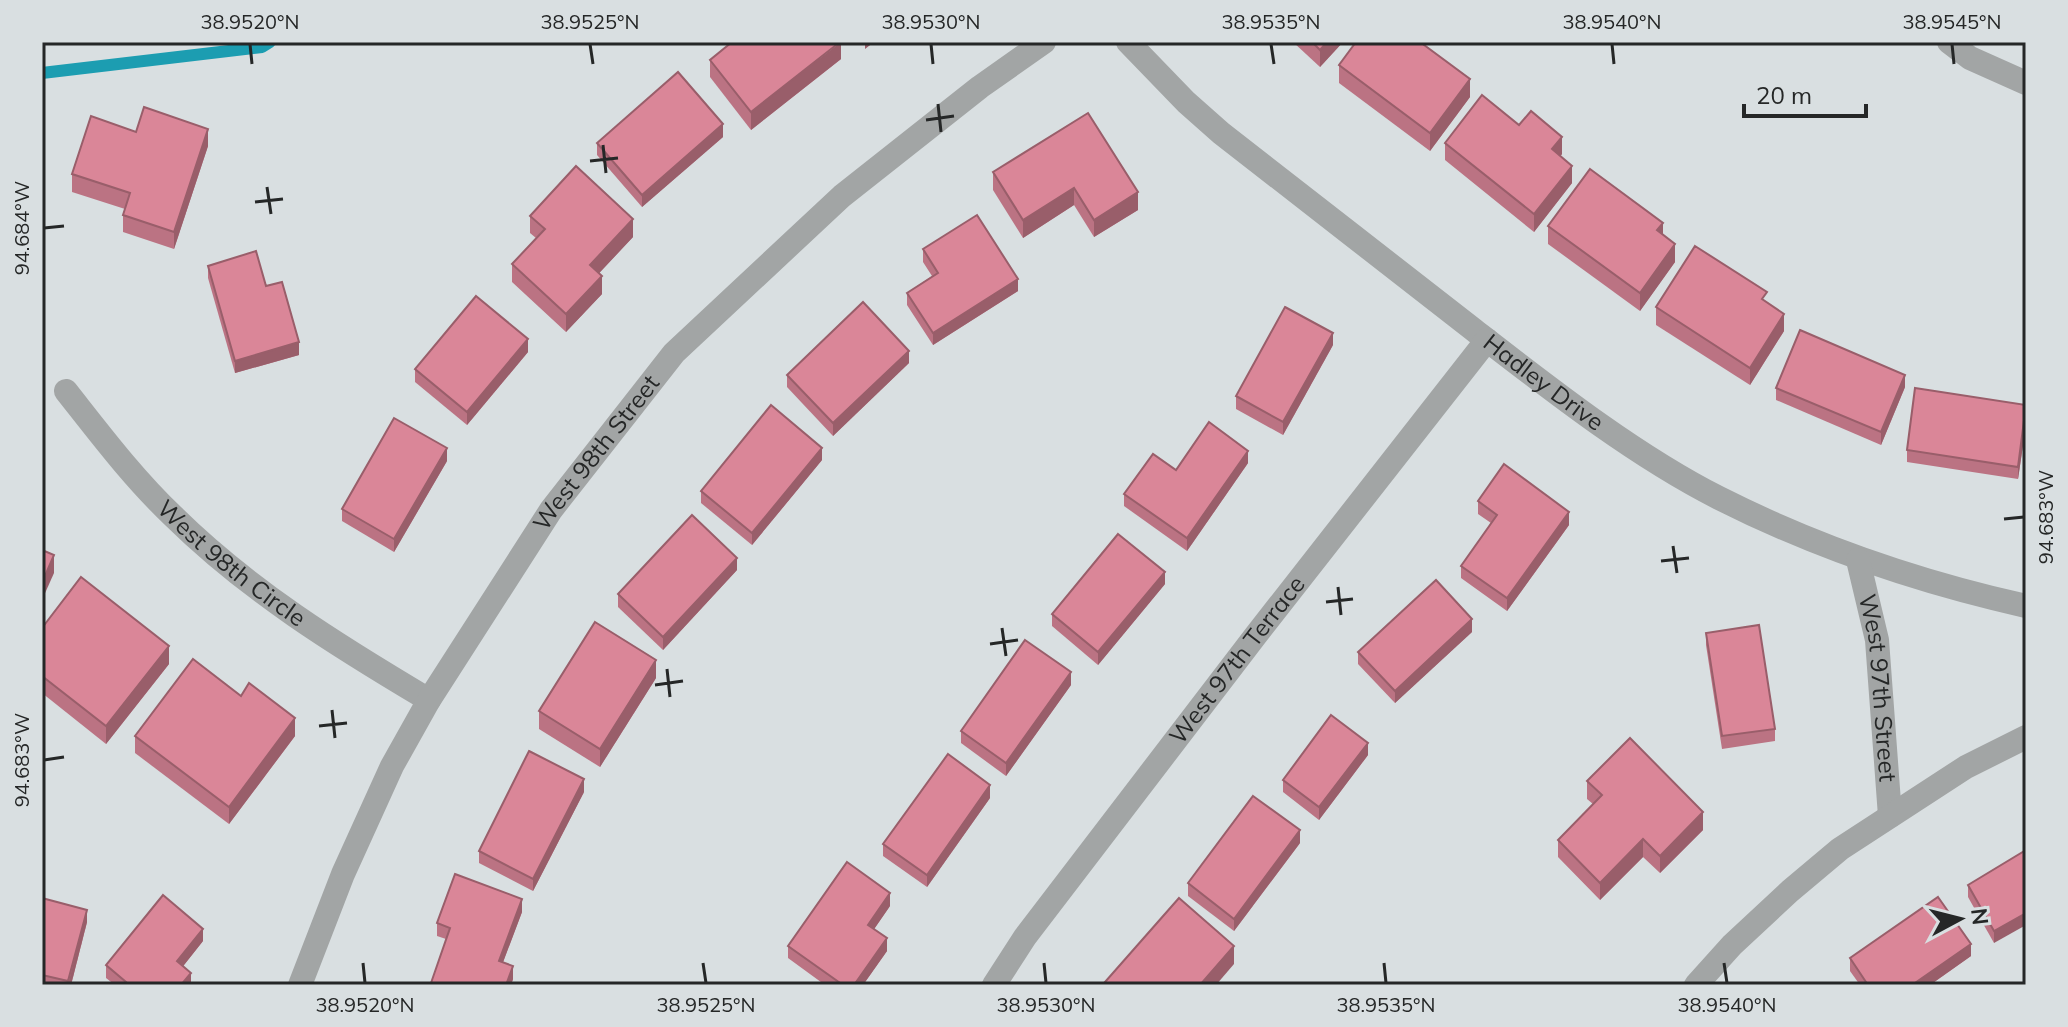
<svg xmlns="http://www.w3.org/2000/svg" width="2068" height="1027" font-family="Mulish,sans-serif">
<style>
.lines{fill:none;stroke-linecap:round;stroke-linejoin:round}
.stream{stroke:#1c9db1;stroke-width:12}
.minor{stroke:#a2a5a5;stroke-width:24}
.wall{fill:#bb7383}
.shaded-wall{fill:#995e6a}
.building{fill:#da8698;stroke:#995e6a;stroke-width:2}
.ticks{fill:none;stroke:#252727;stroke-width:3}
.labels{text-anchor:middle;stroke-width:6;stroke-linejoin:round;paint-order:stroke}
.street-label{font-size:24px;fill:#252727;stroke:#d9dfe1}
.neatline{fill:none;stroke:#252727;stroke-width:3}
.ticks-label{font-size:20px;text-anchor:middle;fill:#252727}
</style>
<rect width="100%" height="100%" fill="#d9dfe1"/>
<g class="lines">
<polyline class="stream" points="42,73 262,47 270,42"/>
<g class="minor">
<path id="s1" d="M 1128,42 L 1186,102 L 1221,133 C 1305,199 1390,264 1474,330 C 1549,388 1634,455 1719,498 C 1816,547 1919,582 2026,606"/>
<polyline points="1949,42 1970,58 2026,83"/>
<path id="s2" d="M 66,391 C 100,434 133,478 173,516 C 249,591 338,646 429,700"/>
<path id="s3" d="M 1858,560 L 1877,640 L 1890,816"/>
<path id="s4" d="M 300,985 L 343,874 L 392,766 L 429,700 L 551,510 L 674,353 L 842,196 L 980,87 L 1044,42"/>
<path id="s5" d="M 994,985 L 1025,937 L 1256,635 L 1487,340"/>
<polyline points="1696,985 1732,945 1790,891 1840,849 1966,767 2026,737"/>
</g>
</g>
<g class="wall">
<polygon points="1293,42 1343,42 1320,67"/>
<polygon points="841,59 751,130 710,77 710,60"/>
<polygon points="1339,65 1470,97 1430,151 1339,83"/>
<polygon points="1519,125 1562,154 1560,156 1572,183 1534,232 1445,160 1445,143"/>
<polygon points="136,132 208,146 174,249 123,232 123,215 125,209 72,192 72,174"/>
<polygon points="723,137 642,207 597,155 597,143"/>
<polygon points="993,172 1138,192 1138,210 1094,237 1074,205 1023,238 993,190"/>
<polygon points="530,216 633,237 599,273 602,294 566,332 512,282 512,264 536,238 530,233"/>
<polygon points="1548,226 1663,235 1675,262 1640,311 1548,244"/>
<polygon points="923,249 1018,291 933,345 907,305 907,293 932,276 923,262"/>
<polygon points="208,266 299,355 235,373 208,278"/>
<polygon points="1656,307 1784,331 1750,385 1656,325"/>
<polygon points="1333,345 1283,435 1236,409 1236,396"/>
<polygon points="528,352 467,425 415,382 415,369"/>
<polygon points="909,363 833,436 787,387 787,375"/>
<polygon points="1905,387 1881,445 1776,400 1776,388"/>
<polygon points="2026,405 2026,425 2018,479 1907,462 1907,450"/>
<polygon points="822,460 752,545 701,503 701,491"/>
<polygon points="447,461 394,552 342,521 342,509"/>
<polygon points="1248,463 1187,551 1124,506 1124,494 1176,470"/>
<polygon points="1478,501 1569,525 1507,611 1461,578 1461,566 1491,523 1478,514"/>
<polygon points="737,570 663,650 618,607 618,594"/>
<polygon points="1165,584 1098,665 1052,626 1052,614"/>
<polygon points="42,628 169,664 106,744 42,693"/>
<polygon points="1472,632 1395,703 1358,664 1358,652"/>
<polygon points="1706,633 1775,729 1775,741 1722,749 1706,645"/>
<polygon points="656,678 600,767 539,729 539,711"/>
<polygon points="1071,685 1006,776 961,743 961,731"/>
<polygon points="135,736 295,736 229,824 135,753"/>
<polygon points="1368,755 1319,820 1283,792 1283,780"/>
<polygon points="1587,781 1703,830 1660,873 1643,857 1600,900 1558,857 1558,840 1593,804 1587,799"/>
<polygon points="584,792 533,891 479,863 479,851"/>
<polygon points="990,798 927,887 883,856 883,844"/>
<polygon points="1300,843 1234,931 1188,896 1188,883"/>
<polygon points="2026,850 1994,943 1968,897 1968,885"/>
<polygon points="42,898 87,922 71,985 42,985"/>
<polygon points="890,906 874,929 887,951 863,985 825,985 788,958 788,946"/>
<polygon points="522,912 503,962 513,979 511,985 431,985 446,939 437,936 437,923"/>
<polygon points="203,941 183,966 191,985 115,985 106,978 106,965"/>
<polygon points="1971,956 1930,985 1860,985 1850,971 1850,958"/>
</g>
<g class="shaded-wall">
<polygon points="841,42 841,59 751,130 751,112"/>
<polygon points="865,42 874,42 865,49"/>
<polygon points="1327,42 1343,42 1320,67 1320,50"/>
<polygon points="1470,79 1470,97 1430,151 1430,133"/>
<polygon points="723,124 723,137 642,207 642,195"/>
<polygon points="208,129 208,146 174,249 174,232"/>
<polygon points="1562,137 1562,154 1552,167 1552,149"/>
<polygon points="1572,166 1572,183 1534,232 1534,214"/>
<polygon points="1074,188 1074,205 1023,238 1023,220"/>
<polygon points="1138,192 1138,210 1094,237 1094,220"/>
<polygon points="633,219 633,237 590,283 590,265"/>
<polygon points="1663,223 1663,240 1657,230"/>
<polygon points="1675,244 1675,262 1640,311 1640,293"/>
<polygon points="602,276 602,294 566,332 566,314"/>
<polygon points="1018,279 1018,291 933,345 933,333"/>
<polygon points="1784,314 1784,331 1750,385 1750,368"/>
<polygon points="1333,333 1333,345 1283,435 1283,422"/>
<polygon points="528,339 528,352 467,425 467,412"/>
<polygon points="299,342 299,355 235,373 235,361"/>
<polygon points="909,351 909,363 833,436 833,423"/>
<polygon points="1905,375 1905,387 1881,445 1881,432"/>
<polygon points="2026,412 2026,425 2018,479 2018,467"/>
<polygon points="447,448 447,461 394,552 394,539"/>
<polygon points="822,448 822,460 752,545 752,533"/>
<polygon points="1248,451 1248,463 1187,551 1187,538"/>
<polygon points="1569,512 1569,525 1507,611 1507,598"/>
<polygon points="54,555 54,573 42,600 42,583"/>
<polygon points="737,558 737,570 663,650 663,637"/>
<polygon points="1165,572 1165,584 1098,665 1098,652"/>
<polygon points="1472,619 1472,632 1395,703 1395,691"/>
<polygon points="169,646 169,664 106,744 106,726"/>
<polygon points="656,660 656,678 600,767 600,749"/>
<polygon points="1071,672 1071,685 1006,776 1006,763"/>
<polygon points="295,718 295,736 229,824 229,807"/>
<polygon points="1368,743 1368,755 1319,820 1319,807"/>
<polygon points="584,779 584,792 533,891 533,879"/>
<polygon points="990,785 990,798 927,887 927,875"/>
<polygon points="1703,812 1703,830 1660,873 1660,856"/>
<polygon points="1300,830 1300,843 1234,931 1234,919"/>
<polygon points="1643,839 1643,857 1600,900 1600,883"/>
<polygon points="890,893 890,906 868,938 868,925"/>
<polygon points="522,899 522,912 499,973 499,961"/>
<polygon points="87,910 87,922 71,985 68,985"/>
<polygon points="2026,913 2026,925 1994,943 1994,931"/>
<polygon points="203,929 203,941 177,974 177,961"/>
<polygon points="887,938 887,951 863,985 854,985"/>
<polygon points="1971,944 1971,956 1930,985 1912,985"/>
<polygon points="1234,946 1234,964 1216,985 1200,985"/>
<polygon points="513,966 513,979 511,985 506,985"/>
<polygon points="191,973 191,985 181,985"/>
</g>
<g class="building">
<polygon points="732,42 840,42 751,112 710,60"/>
<polygon points="1312,42 1327,42 1320,50"/>
<polygon points="1356,42 1420,42 1470,79 1430,133 1339,65"/>
<polygon points="678,72 723,124 642,195 597,143"/>
<polygon points="1482,95 1519,125 1531,111 1562,137 1552,149 1572,166 1534,214 1445,143"/>
<polygon points="144,107 208,129 174,232 123,215 130,193 72,174 91,116 136,132"/>
<polygon points="1088,113 1138,192 1094,220 1074,188 1023,220 993,172"/>
<polygon points="576,166 633,219 590,265 602,276 566,314 512,264 545,229 530,216"/>
<polygon points="1590,169 1663,223 1657,230 1675,244 1640,293 1548,226"/>
<polygon points="977,215 1018,279 933,333 907,293 938,273 923,249"/>
<polygon points="1695,246 1767,292 1762,299 1784,314 1750,368 1656,307"/>
<polygon points="256,251 266,286 282,282 299,342 235,361 208,266"/>
<polygon points="476,296 528,339 467,412 415,369"/>
<polygon points="863,302 909,351 833,423 787,375"/>
<polygon points="1285,307 1333,333 1283,422 1236,396"/>
<polygon points="1800,330 1905,375 1881,432 1776,388"/>
<polygon points="1915,388 2026,405 2018,467 1907,450"/>
<polygon points="771,405 822,448 752,533 701,491"/>
<polygon points="394,418 447,448 394,539 342,509"/>
<polygon points="1209,422 1248,451 1187,538 1124,494 1153,454 1176,470"/>
<polygon points="1504,464 1569,512 1507,598 1461,566 1497,515 1478,501"/>
<polygon points="692,515 737,558 663,637 618,594"/>
<polygon points="1118,534 1165,572 1098,652 1052,614"/>
<polygon points="42,550 54,555 42,583"/>
<polygon points="81,577 169,646 106,726 42,676 42,628"/>
<polygon points="1436,580 1472,619 1395,691 1358,652"/>
<polygon points="595,622 656,660 600,749 539,711"/>
<polygon points="1759,625 1775,729 1722,736 1706,633"/>
<polygon points="1025,640 1071,672 1006,763 961,731"/>
<polygon points="193,659 241,696 249,683 295,718 229,807 135,736"/>
<polygon points="1331,715 1368,743 1319,807 1283,780"/>
<polygon points="1630,738 1703,812 1660,856 1643,839 1600,883 1558,840 1602,795 1587,781"/>
<polygon points="529,751 584,779 533,879 479,851"/>
<polygon points="948,754 990,785 927,875 883,844"/>
<polygon points="1253,796 1300,830 1234,919 1188,883"/>
<polygon points="2026,850 2026,913 1994,931 1968,885"/>
<polygon points="847,862 890,893 868,925 887,938 854,985 843,985 788,946"/>
<polygon points="455,874 522,899 499,961 513,966 506,985 437,985 431,983 450,928 437,923"/>
<polygon points="163,895 203,929 177,961 191,973 181,985 124,985 126,982 106,965"/>
<polygon points="1938,897 1971,944 1912,985 1868,985 1850,958"/>
<polygon points="42,898 87,910 68,981 42,975"/>
<polygon points="1179,898 1234,946 1200,985 1108,985 1105,982"/>
</g>
<path class="ticks" d="M 250,44 L 252,64M 590,44 L 593,64M 931,44 L 933,64M 1271,44 L 1274,64M 1612,44 L 1614,64M 1952,44 L 1954,64M 938,104 L 941,132M 926,120 L 954,116M 603,145 L 606,173M 590,161 L 618,158M 267,187 L 271,214M 255,202 L 283,199M 44,228 L 64,226M 2004,519 L 2024,517M 1673,546 L 1677,573M 1661,561 L 1689,558M 1338,587 L 1341,615M 1326,602 L 1353,599M 1002,628 L 1006,656M 990,644 L 1018,640M 667,669 L 670,697M 655,685 L 683,681M 332,710 L 335,738M 319,726 L 347,723M 44,760 L 64,757M 363,963 L 365,983M 703,963 L 706,983M 1044,963 L 1046,983M 1384,963 L 1386,983M 1724,963 L 1727,983"/>
<g class="labels">
<g class="street-label">
<text dy="8" stroke="none"><textPath href="#s1" startOffset="538">Hadley Drive</textPath></text>
<text dy="8" stroke="none"><textPath href="#s4" startOffset="612">West 98th Street</textPath></text>
<text dy="8" stroke="none"><textPath href="#s2" startOffset="240">West 98th Circle</textPath></text>
<text dy="8" stroke="none"><textPath href="#s5" startOffset="406">West 97th Terrace</textPath></text>
<text dy="8" stroke="none"><textPath href="#s3" startOffset="130">West 97th Street</textPath></text>
</g>
</g>
<rect width="2068" height="1027" fill="none" stroke="#d9dfe1" stroke-width="88"/>
<g transform="translate(1960 919) rotate(83)" stroke="#d9dfe1" stroke-width="6" paint-order="stroke">
<path d="M0-6L14 30L0 20L-14 30Z" fill="#252727"/>
<text y="-12" font-size="22" font-weight="bold" text-anchor="middle" fill="#252727">N</text>
</g>
<path d="M1744 104v12h122v-12" fill="none" stroke="#252727" stroke-width="4"/>
<text x="1756" y="104" font-size="24" fill="#252727" stroke="#d9dfe1" stroke-width="6" paint-order="stroke">20 m</text>
<rect x="44" y="44" width="1980" height="939" class="neatline"/>
<g class="ticks-label">
<text x="250" y="29">38.9520°N</text>
<text x="590" y="29">38.9525°N</text>
<text x="931" y="29">38.9530°N</text>
<text x="1271" y="29">38.9535°N</text>
<text x="1612" y="29">38.9540°N</text>
<text x="1952" y="29">38.9545°N</text>
<text transform="translate(22 228) rotate(-90)" y="7">94.684°W</text>
<text transform="translate(2046 517) rotate(-90)" y="7">94.683°W</text>
<text transform="translate(22 760) rotate(-90)" y="7">94.683°W</text>
<text x="365" y="1012">38.9520°N</text>
<text x="706" y="1012">38.9525°N</text>
<text x="1046" y="1012">38.9530°N</text>
<text x="1386" y="1012">38.9535°N</text>
<text x="1727" y="1012">38.9540°N</text>
</g>
</svg>
